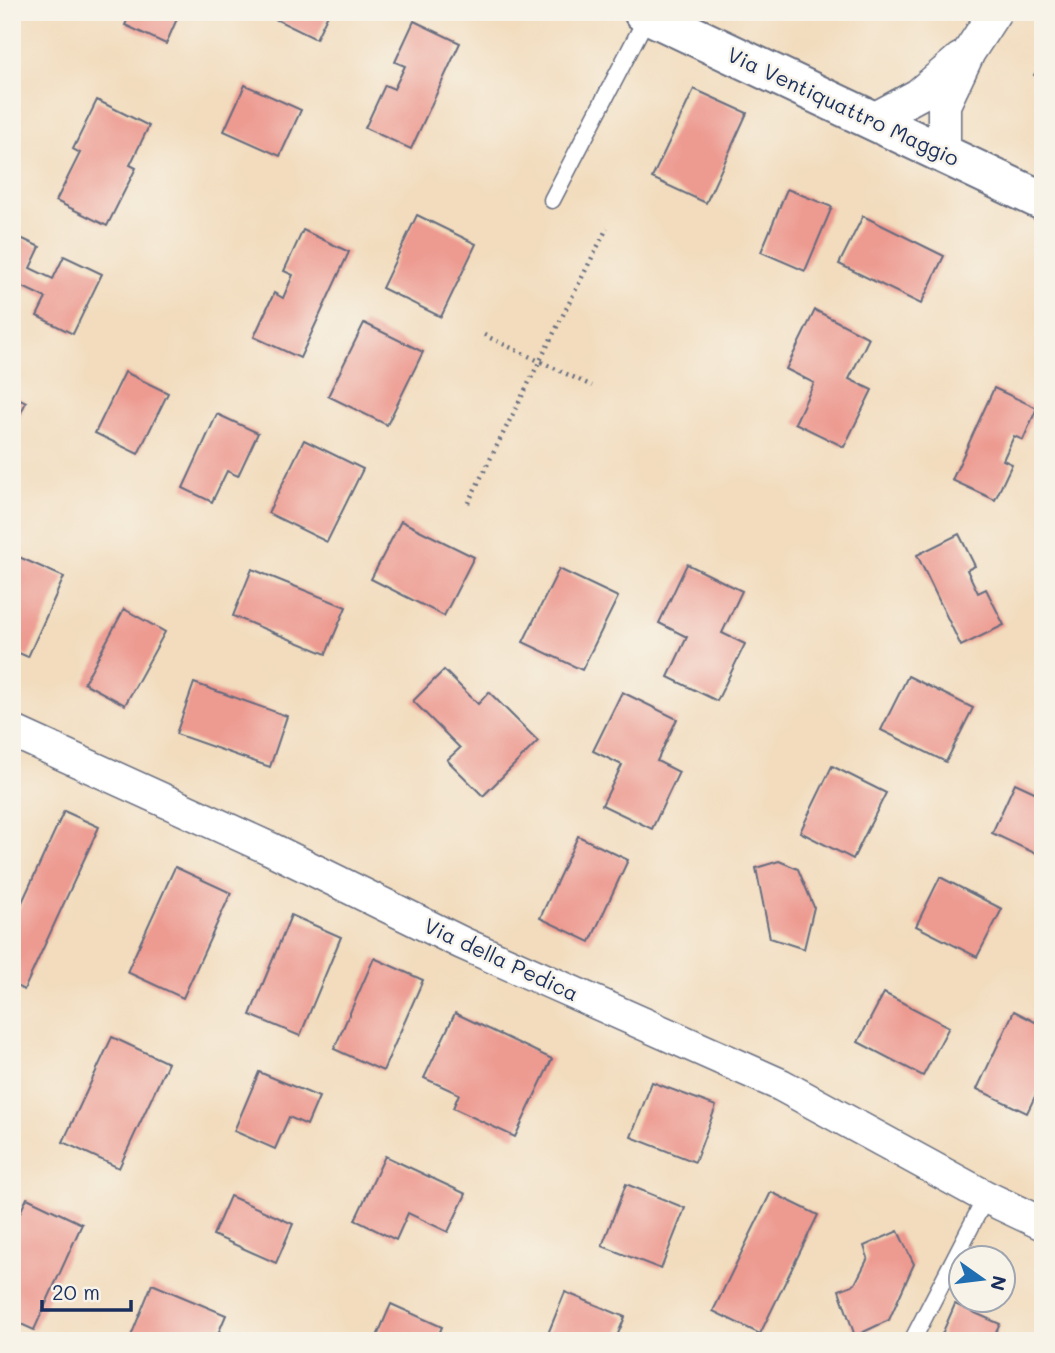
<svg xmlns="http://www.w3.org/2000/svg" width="1055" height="1353" font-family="Mali,sans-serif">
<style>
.building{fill:#ed9a90}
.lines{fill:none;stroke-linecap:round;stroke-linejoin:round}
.service-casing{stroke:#666c7f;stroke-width:19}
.minor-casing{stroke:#666c7f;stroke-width:35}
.secondary-casing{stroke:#666c7f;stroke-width:42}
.path{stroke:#666c7f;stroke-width:4.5;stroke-dasharray:2 5;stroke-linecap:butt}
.service{stroke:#fff;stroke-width:16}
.minor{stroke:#fff;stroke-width:32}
.secondary{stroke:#fff;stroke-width:38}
.labels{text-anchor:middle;stroke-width:5;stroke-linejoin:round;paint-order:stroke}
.street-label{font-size:21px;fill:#1b2f5e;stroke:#f7f3e8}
</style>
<rect width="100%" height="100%" fill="#f7f3e8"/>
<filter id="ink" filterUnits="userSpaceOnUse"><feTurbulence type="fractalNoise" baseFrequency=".0143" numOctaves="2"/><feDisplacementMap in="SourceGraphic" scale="14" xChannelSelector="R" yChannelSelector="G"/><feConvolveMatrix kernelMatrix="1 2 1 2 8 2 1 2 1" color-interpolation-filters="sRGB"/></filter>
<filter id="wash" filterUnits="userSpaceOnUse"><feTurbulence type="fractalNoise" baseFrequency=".00686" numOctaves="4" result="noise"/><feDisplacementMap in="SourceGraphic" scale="28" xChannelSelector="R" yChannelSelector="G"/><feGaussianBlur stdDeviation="1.57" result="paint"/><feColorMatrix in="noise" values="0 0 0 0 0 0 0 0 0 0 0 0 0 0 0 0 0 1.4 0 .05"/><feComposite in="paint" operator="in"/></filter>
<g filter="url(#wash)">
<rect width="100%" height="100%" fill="#f2dcbd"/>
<g id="blocks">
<g class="building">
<polygon points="131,12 180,12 166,44 125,25"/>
<polygon points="261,12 329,12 316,39"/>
<polygon points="414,21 460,43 411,149 365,128 385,85 394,89 405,66 395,62"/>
<polygon points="1043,62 1043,81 1034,75"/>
<polygon points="245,85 301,110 280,156 224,131"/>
<polygon points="694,89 747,113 706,203 652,178"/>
<polygon points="97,100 149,126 130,165 136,168 107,226 56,201 80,153 73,149"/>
<polygon points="787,189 832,207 805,271 761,252"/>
<polygon points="417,215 476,244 441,317 382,288"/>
<polygon points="863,216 944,256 921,304 839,264"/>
<polygon points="303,230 349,252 300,358 254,337 274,293 283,298 293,275 284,271"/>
<polygon points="12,234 40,247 30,268 53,279 64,256 102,274 73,334 37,316 46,298 19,285 12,300"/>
<polygon points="815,310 869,338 849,379 872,390 844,447 795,423 814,383 786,369"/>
<polygon points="364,323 423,352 387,425 328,396"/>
<polygon points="125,372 168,393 138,454 95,433"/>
<polygon points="994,388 1037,408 1023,440 1014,436 1003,460 1012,464 995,500 952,480"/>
<polygon points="12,395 26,402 12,432"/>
<polygon points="217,414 258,433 238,476 227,471 212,502 183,488"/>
<polygon points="304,440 363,469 327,542 268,513"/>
<polygon points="401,521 474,557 444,616 371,579"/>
<polygon points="959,534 975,566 967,570 978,593 986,589 1004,625 961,646 917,555"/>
<polygon points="19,557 64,577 28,657 12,650 12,573"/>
<polygon points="687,564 742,591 722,633 745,644 717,701 668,677 687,637 659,623"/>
<polygon points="252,569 346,607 326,654 233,616"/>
<polygon points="559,569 618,597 582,670 523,642"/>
<polygon points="124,609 165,632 125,705 84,683"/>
<polygon points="444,670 478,704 489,692 538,741 483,796 447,760 460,748 413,701"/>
<polygon points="908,676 973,708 946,762 881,730"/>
<polygon points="194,683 287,716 270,767 176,734"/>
<polygon points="622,692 677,719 657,761 679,772 652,829 602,805 622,765 593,751"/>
<polygon points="832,766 886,793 853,859 800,832"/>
<polygon points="1015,783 1043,796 1043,857 992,833"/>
<polygon points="64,811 99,827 24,990 12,984 12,924"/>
<polygon points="578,836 628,860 590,942 540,918"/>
<polygon points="779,861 798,869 814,907 804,949 770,938 756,868"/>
<polygon points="175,867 231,893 183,998 127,972"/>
<polygon points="940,877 1002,909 977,957 916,926"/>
<polygon points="291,915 341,937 300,1036 250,1015"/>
<polygon points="374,958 423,980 383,1071 334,1049"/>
<polygon points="884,993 949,1027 923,1076 858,1042"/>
<polygon points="1014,1011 1043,1026 1043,1080 1027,1113 977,1089"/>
<polygon points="455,1013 552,1059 515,1137 453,1108 459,1094 424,1078"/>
<polygon points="112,1037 168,1063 119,1168 63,1142"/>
<polygon points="259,1072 319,1097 307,1125 289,1117 275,1149 234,1131"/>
<polygon points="652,1082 716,1106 695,1162 631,1137"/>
<polygon points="385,1156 466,1194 448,1232 408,1213 396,1240 355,1220"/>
<polygon points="626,1184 685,1208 661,1269 602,1246"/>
<polygon points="771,1192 818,1215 760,1334 713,1311"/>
<polygon points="230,1196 293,1224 276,1263 213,1235"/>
<polygon points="27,1198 82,1224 34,1330 12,1320 12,1229"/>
<polygon points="898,1231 914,1264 889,1320 855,1336 839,1290 855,1284 868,1258 864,1246"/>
<polygon points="152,1284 226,1315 215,1341 129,1341"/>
<polygon points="565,1292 625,1317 615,1341 545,1341"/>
<polygon points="391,1304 442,1327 436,1341 375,1341"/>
<polygon points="955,1304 1000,1324 992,1341 939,1341"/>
</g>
</g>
</g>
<g filter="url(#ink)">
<use href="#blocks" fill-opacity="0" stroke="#666c7f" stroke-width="2"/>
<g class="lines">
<g class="service-casing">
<g id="service">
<polyline points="552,200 648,15"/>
<polyline points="912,1341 986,1197"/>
</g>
</g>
<g class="minor-casing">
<g id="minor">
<polyline points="872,120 918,95 960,59"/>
<polyline points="944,155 944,105 969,52 995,12"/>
<polyline points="12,731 271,849 462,943 781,1085 986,1197 1043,1224"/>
</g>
</g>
<g class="secondary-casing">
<polyline id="secondary" points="643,12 1043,201"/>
</g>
<g class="path">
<polyline points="484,335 592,386"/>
<polyline points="468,503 607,228"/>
</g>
<use href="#service" class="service"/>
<use href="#minor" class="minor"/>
<use href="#secondary" class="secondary"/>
</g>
</g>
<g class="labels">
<g class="street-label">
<text transform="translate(843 107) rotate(25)" y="7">Via Ventiquattro Maggio</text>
<text transform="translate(501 960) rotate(25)" y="7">Via della Pedica</text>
</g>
</g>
<rect width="1055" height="1353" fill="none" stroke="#f7f3e8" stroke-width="42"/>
<g transform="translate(982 1279) rotate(104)"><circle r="33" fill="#f7f3e8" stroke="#9fa5b1" stroke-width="2"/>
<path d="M0-5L12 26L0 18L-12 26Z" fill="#1f6fb2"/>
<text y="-10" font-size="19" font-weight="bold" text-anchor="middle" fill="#1b2f5e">N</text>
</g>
<path d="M42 1300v10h89v-10" fill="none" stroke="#1b2f5e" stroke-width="3.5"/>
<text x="52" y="1300" font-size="21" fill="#1b2f5e" stroke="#f7f3e8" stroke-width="5" paint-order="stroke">20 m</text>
</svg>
